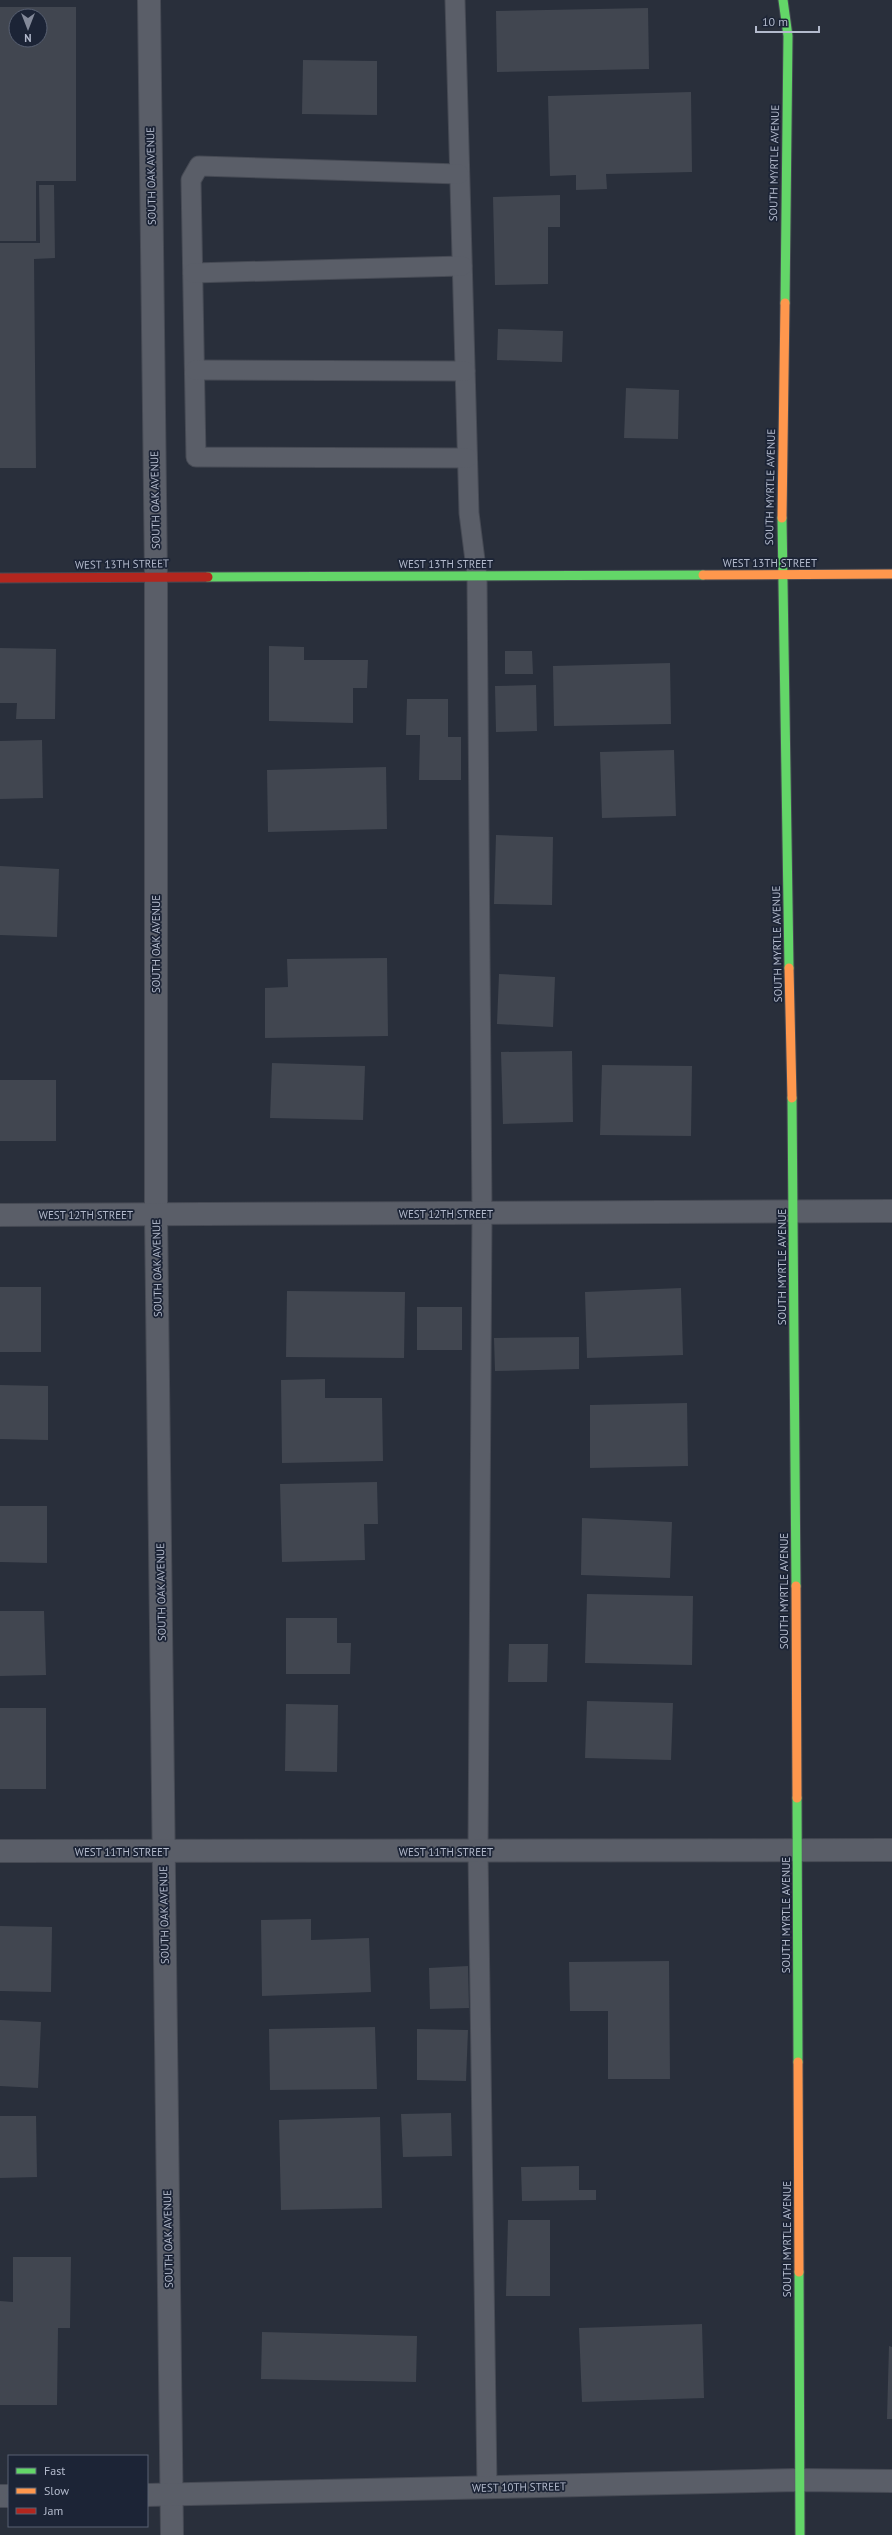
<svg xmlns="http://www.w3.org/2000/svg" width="892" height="2535" font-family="'PT Sans',sans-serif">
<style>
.building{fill:#414650;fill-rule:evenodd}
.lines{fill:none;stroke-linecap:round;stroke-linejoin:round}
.lane-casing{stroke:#464a54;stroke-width:21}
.street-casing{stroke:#464a54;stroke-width:24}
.fast-casing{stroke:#464a54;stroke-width:11}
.slow-casing{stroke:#464a54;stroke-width:11}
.jam-casing{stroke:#464a54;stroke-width:11}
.lane{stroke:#5a5e68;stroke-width:19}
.street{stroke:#5a5e68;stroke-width:22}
.fast{stroke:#63d668;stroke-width:9}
.slow{stroke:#ff974d;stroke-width:9}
.jam{stroke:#b3261e;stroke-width:9}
.labels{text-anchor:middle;stroke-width:3.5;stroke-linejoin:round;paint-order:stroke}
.street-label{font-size:11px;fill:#b3bacc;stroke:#1c2436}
</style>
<rect width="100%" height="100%" fill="#292f3b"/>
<g class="building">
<path d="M 0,7 L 76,7 L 76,181 L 36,181 L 36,241 L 0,241 ZM 16,16 L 40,16 L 40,40 L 16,40 Z"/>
<polygon points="648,8 649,69 497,72 496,11"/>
<polygon points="303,60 377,61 377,115 302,114"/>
<polygon points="691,92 692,172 606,174 607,189 576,190 576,175 550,176 548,96"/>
<polygon points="39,185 54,185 55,258 34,259 36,468 0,468 0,243 40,243"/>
<polygon points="560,195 560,227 548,227 548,284 495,285 493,197"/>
<polygon points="498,329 563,331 562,362 497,360"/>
<polygon points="626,388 679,390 678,439 624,438"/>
<polygon points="269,646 304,647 304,660 368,660 367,688 353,688 353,723 269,721"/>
<polygon points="0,648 56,649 55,719 16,719 17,703 0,703"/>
<polygon points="505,651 532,651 533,674 505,674"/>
<polygon points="670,663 671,724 554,726 553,666"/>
<polygon points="536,685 537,731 496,732 495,686"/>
<polygon points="407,699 448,699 448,737 461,737 461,780 419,780 420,735 406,735"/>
<polygon points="42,740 43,798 0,799 0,741"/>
<polygon points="674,750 676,816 602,818 600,752"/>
<polygon points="386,767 387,829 268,832 267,770"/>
<polygon points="496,835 553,837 552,905 494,904"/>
<polygon points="0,866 59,869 57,937 0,935"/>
<polygon points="387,958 388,1036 265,1038 265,988 288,987 287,959"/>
<polygon points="499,974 555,977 553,1027 497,1024"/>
<polygon points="572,1051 573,1122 503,1124 501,1052"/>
<polygon points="272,1063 365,1066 363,1120 270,1118"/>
<polygon points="602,1065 692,1066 691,1136 600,1135"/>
<rect x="0" y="1080" width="56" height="61"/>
<rect x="0" y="1287" width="41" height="65"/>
<polygon points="681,1288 683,1355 587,1358 585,1292"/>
<polygon points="287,1291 405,1292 404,1358 286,1357"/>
<rect x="417" y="1307" width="45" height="43"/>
<polygon points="579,1337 579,1369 495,1371 494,1338"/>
<polygon points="325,1379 325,1398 382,1398 383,1461 282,1463 281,1380"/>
<polygon points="0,1385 48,1386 48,1440 0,1439"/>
<polygon points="687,1403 688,1466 590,1468 590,1405"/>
<polygon points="377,1482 378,1524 364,1524 365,1560 282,1562 280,1484"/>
<polygon points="0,1506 47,1506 47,1563 0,1562"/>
<polygon points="582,1518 672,1522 670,1578 581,1575"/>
<polygon points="587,1594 693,1596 692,1665 585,1663"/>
<polygon points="0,1611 44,1611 46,1675 0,1676"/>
<polygon points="286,1618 337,1618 337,1643 351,1643 350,1674 286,1674"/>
<polygon points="509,1644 548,1644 547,1682 508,1682"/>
<polygon points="587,1701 673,1703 671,1760 585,1758"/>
<polygon points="286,1704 338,1705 337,1772 285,1771"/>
<rect x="0" y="1708" width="46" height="81"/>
<polygon points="311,1919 311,1940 369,1938 371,1992 262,1996 261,1920"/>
<polygon points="0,1926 52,1927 51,1992 0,1991"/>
<polygon points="669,1961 670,2079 608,2079 608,2011 570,2011 569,1962"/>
<polygon points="468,1966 469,2008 430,2009 429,1968"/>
<polygon points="0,2020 41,2022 38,2088 0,2086"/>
<polygon points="375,2027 377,2089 270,2090 269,2029"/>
<polygon points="417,2029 468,2030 466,2081 417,2080"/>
<polygon points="451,2113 452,2156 403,2157 401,2114"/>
<polygon points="0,2116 36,2116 37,2177 0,2178"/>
<polygon points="380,2117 382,2208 281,2210 279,2120"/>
<polygon points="579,2166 579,2190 596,2190 596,2200 522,2201 521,2167"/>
<polygon points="508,2220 550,2220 550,2296 506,2296"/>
<polygon points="13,2257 71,2257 70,2328 58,2328 57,2405 0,2405 0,2301 13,2302"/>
<polygon points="702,2324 704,2398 582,2402 579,2328"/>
<polygon points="262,2332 417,2336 416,2382 261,2379"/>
<polygon points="889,2346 892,2347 892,2419 887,2419"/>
</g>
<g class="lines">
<g class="lane-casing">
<g id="lane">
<polyline points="455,0 469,513 477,576 482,1214 478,1852 487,2487"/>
<polyline points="459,174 199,166 191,180 196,457 467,458"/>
<polyline points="193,273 462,266"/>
<polyline points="195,370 465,371"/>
</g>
</g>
<g class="street-casing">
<g id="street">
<polyline points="149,0 156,576 156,1215 172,2535"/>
<polyline points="0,1215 892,1211"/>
<polyline points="0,1851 892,1850"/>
<polyline points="147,2495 799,2480 892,2481"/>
<polyline points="0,2496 9,2496"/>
</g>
</g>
<g class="fast-casing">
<g id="fast">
<polyline points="783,0 788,36 785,303"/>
<polyline points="782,518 789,968"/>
<polyline points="208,577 703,575"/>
<polyline points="792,1098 796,1586"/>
<polyline points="797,1798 798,2062"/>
<polyline points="799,2272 800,2535"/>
</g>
</g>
<g class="slow-casing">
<g id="slow">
<polyline points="782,518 785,303"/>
<polyline points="703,575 892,574"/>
<polyline points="789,968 792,1098"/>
<polyline points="796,1586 797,1798"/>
<polyline points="798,2062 799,2272"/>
</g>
</g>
<g class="jam-casing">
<polyline id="jam" points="0,578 208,577"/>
</g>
<use href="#lane" class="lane"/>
<use href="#street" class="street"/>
<use href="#fast" class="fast"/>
<use href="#slow" class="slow"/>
<use href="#jam" class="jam"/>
</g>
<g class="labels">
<g class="street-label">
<text transform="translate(774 163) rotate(-89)" y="4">SOUTH MYRTLE AVENUE</text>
<text transform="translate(151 176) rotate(-91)" y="4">SOUTH OAK AVENUE</text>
<text transform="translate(770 487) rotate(-89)" y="4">SOUTH MYRTLE AVENUE</text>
<text transform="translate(155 500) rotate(-91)" y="4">SOUTH OAK AVENUE</text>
<text x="770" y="567">WEST 13TH STREET</text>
<text transform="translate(122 564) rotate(-1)" y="4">WEST 13TH STREET</text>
<text x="446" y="568">WEST 13TH STREET</text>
<text transform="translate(156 944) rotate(-90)" y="4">SOUTH OAK AVENUE</text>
<text transform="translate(777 944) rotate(-91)" y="4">SOUTH MYRTLE AVENUE</text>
<text x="446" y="1218">WEST 12TH STREET</text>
<text x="86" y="1219">WEST 12TH STREET</text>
<text transform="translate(782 1267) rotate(-90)" y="4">SOUTH MYRTLE AVENUE</text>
<text transform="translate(157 1268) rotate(-91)" y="4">SOUTH OAK AVENUE</text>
<text transform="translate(784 1591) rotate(-90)" y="4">SOUTH MYRTLE AVENUE</text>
<text transform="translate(161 1592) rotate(-91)" y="4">SOUTH OAK AVENUE</text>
<text x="122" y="1856">WEST 11TH STREET</text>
<text x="446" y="1856">WEST 11TH STREET</text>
<text transform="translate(164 1915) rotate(-91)" y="4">SOUTH OAK AVENUE</text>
<text transform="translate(786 1915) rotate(-90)" y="4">SOUTH MYRTLE AVENUE</text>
<text transform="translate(168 2239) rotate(-91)" y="4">SOUTH OAK AVENUE</text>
<text transform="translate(787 2239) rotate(-90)" y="4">SOUTH MYRTLE AVENUE</text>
<text transform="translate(519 2487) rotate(-1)" y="4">WEST 10TH STREET</text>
</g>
</g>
<rect x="8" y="2455" width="140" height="72" fill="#1c2436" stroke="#586072"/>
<rect x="16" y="2468" width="20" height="6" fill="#63d668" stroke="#586072"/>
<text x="44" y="2475" font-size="12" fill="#b3bacc">Fast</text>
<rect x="16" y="2488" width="20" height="6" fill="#ff974d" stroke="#586072"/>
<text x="44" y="2495" font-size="12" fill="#b3bacc">Slow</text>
<rect x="16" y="2508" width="20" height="6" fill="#b3261e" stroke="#586072"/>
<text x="44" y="2515" font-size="12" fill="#b3bacc">Jam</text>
<g transform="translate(28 28) rotate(180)"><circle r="19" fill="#1c2436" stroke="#586072"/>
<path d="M0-3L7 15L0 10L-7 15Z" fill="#838999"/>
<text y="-6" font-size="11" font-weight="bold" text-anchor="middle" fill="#b3bacc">N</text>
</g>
<path d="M756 26v6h63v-6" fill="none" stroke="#b3bacc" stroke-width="2"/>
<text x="762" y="26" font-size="12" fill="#b3bacc" stroke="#1c2436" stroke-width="3" paint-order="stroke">10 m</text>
</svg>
